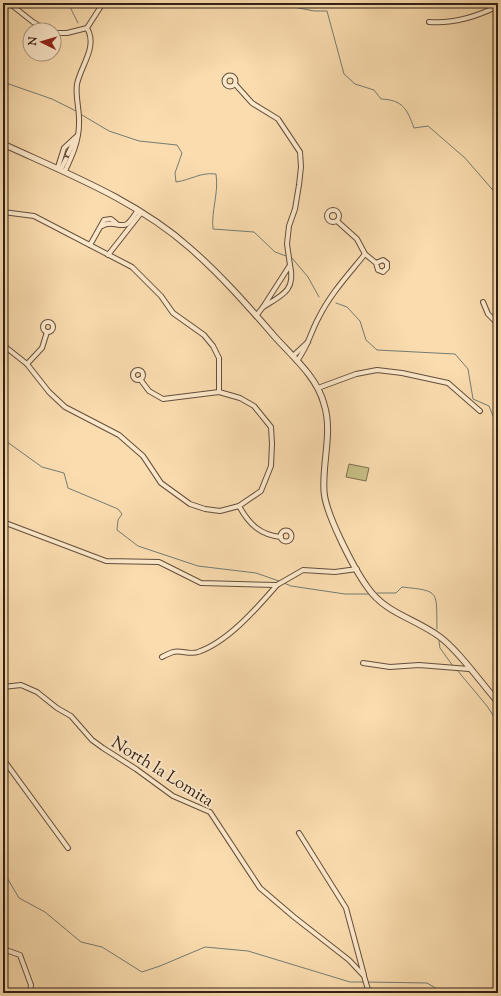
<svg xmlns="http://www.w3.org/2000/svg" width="501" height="996" font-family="'Sorts Mill Goudy',serif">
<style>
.green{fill:#c6be85;stroke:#7c6f4e}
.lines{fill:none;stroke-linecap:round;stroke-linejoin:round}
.stream{stroke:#737c73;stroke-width:1}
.minor-casing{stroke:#634f3d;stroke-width:6}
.tertiary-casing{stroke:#634f3d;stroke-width:7}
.minor{stroke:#fce8ca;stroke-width:4}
.tertiary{stroke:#fce8ca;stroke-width:5}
.labels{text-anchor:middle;stroke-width:4;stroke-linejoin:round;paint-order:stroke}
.street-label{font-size:17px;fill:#312017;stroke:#fce8ca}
</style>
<rect width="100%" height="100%" fill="#fadcae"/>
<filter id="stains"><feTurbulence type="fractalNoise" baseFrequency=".005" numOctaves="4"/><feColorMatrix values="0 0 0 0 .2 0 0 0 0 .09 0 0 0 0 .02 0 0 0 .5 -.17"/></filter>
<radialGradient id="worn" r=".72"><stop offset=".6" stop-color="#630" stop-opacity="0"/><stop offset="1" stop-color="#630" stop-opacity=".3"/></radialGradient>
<polygon class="green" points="349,464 369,468 366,481 346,477"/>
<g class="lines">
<g class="stream">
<polyline points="68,3 78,23"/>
<path d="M 273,3 L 314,11 L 327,11 L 344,74 L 355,84 L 374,90 L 381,99 C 403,100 407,109 414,128 L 428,126 L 465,158 L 498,196"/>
<polyline points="3,82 52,99 76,111"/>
<path d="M 82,115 L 109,131 L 139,141 L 177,145 L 182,153 L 175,173 L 176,182 C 191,180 200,172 216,174 C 219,193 211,211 213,229 L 254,232 L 275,252 L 286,256"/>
<polyline points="292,258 308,277 319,297"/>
<polyline points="336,303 347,307 360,321 366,340 377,350 455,354 468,369 473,399 489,406 495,421 498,424"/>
<polyline points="3,439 42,467 64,473 68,488 118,509 122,514 118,520 117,530 138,546 198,566 256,573 279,581"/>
<polyline points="284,583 291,586 345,594 368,594"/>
<path d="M 377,593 L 396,593 L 402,587 C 441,591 436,591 437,629"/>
<polyline points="439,641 440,648 453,666"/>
<polyline points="457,670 487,706 498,723"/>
<polyline points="3,871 19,898 45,912 81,942 102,947 142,972 160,966 205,947 248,951 350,982 364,982"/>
<polyline points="367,982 427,983 444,993"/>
</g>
<g class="minor-casing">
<g id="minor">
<polyline points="9,3 33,22 46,30"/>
<path d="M 429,22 C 454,24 476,17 498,6"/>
<polyline points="54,33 67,33 87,28 103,3"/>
<circle cx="230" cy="81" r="5.5"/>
<polyline points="235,84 252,103 278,119 300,152 301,167 299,185 295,209 289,226 287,244 290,265"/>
<polyline points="68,154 75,139"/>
<polyline points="58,167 64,148 77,136"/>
<polyline points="61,169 66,159"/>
<path d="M 65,171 C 72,156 79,141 79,124 C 80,110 75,97 77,84 C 81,65 98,47 87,28"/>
<circle cx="333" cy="216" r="6"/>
<polyline points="3,212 34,216 132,267 161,296 173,313 204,335 213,346 219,358 219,392"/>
<polyline points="337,221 357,239 365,254 376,263 378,270 383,272 387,268 387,263 383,260 376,263"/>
<path d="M 102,226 C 111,220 121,228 127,224 C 131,221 135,214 138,210"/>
<polyline points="90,245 104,220 111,219 116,223"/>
<polyline points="108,255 141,213"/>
<path d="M 290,265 C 296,290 283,295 263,307 Z"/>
<polyline points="483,302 488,314 498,324"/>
<polyline points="256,316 263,307"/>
<circle cx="48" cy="327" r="5"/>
<polyline points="3,345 27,364 49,392 65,407 119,435 143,456 161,483 190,504 205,509 220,511 239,506 261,491 271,466 272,444 271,427 254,406 240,398 219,392 163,399 149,391 140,379"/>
<polyline points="293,356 308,342"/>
<path d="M 297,361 C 309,345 310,333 319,317 C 331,293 349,274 365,254"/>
<polyline points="27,364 42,348 47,332"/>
<circle cx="138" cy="375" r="5"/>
<polyline points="318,388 356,374 377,370 402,373 448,383 480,411"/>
<path d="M 239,506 C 249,524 260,535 281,537"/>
<polyline points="3,522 106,561 159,562 201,583 277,585 303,570 335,572 357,569"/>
<circle cx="286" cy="536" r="5.5"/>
<path d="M 162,657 C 166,655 170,653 173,652 C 181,650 190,655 198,652 C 228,642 257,608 277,585"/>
<polyline points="363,663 390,667 419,665 469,669"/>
<polyline points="3,687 21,685 37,692 57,708 71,716 92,740 103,748 136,769 173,796 210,812 260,888 294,917 349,960 364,976 369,993"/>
<polyline points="3,759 68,848"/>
<polyline points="299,833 346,908 364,975"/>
<polyline points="3,949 20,955 31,985 30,993"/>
</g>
</g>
<g class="tertiary-casing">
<path id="tertiary" d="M 3,144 C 68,174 136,200 190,248 C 221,275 248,306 275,337 C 293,357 317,377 324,404 C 333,432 322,462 324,491 C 325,513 354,569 368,588 C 385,613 416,619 440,637 C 459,651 481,683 498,702"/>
</g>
<use href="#minor" class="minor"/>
<use href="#tertiary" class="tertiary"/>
</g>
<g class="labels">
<g class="street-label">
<text transform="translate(163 771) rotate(32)" y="6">North la Lomita</text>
</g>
</g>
<rect width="501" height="996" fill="none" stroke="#fadcae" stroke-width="16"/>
<rect x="4" y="4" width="493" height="988" fill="none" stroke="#312017" stroke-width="2"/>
<rect x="8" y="8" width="485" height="980" fill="none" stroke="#312017"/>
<g transform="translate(42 42) rotate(275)"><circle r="19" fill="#fce8ca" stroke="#ab9882"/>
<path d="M0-3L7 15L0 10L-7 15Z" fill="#8f2418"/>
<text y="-6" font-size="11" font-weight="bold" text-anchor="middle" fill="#312017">N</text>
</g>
<rect width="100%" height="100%" filter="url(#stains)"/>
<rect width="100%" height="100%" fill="url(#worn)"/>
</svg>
